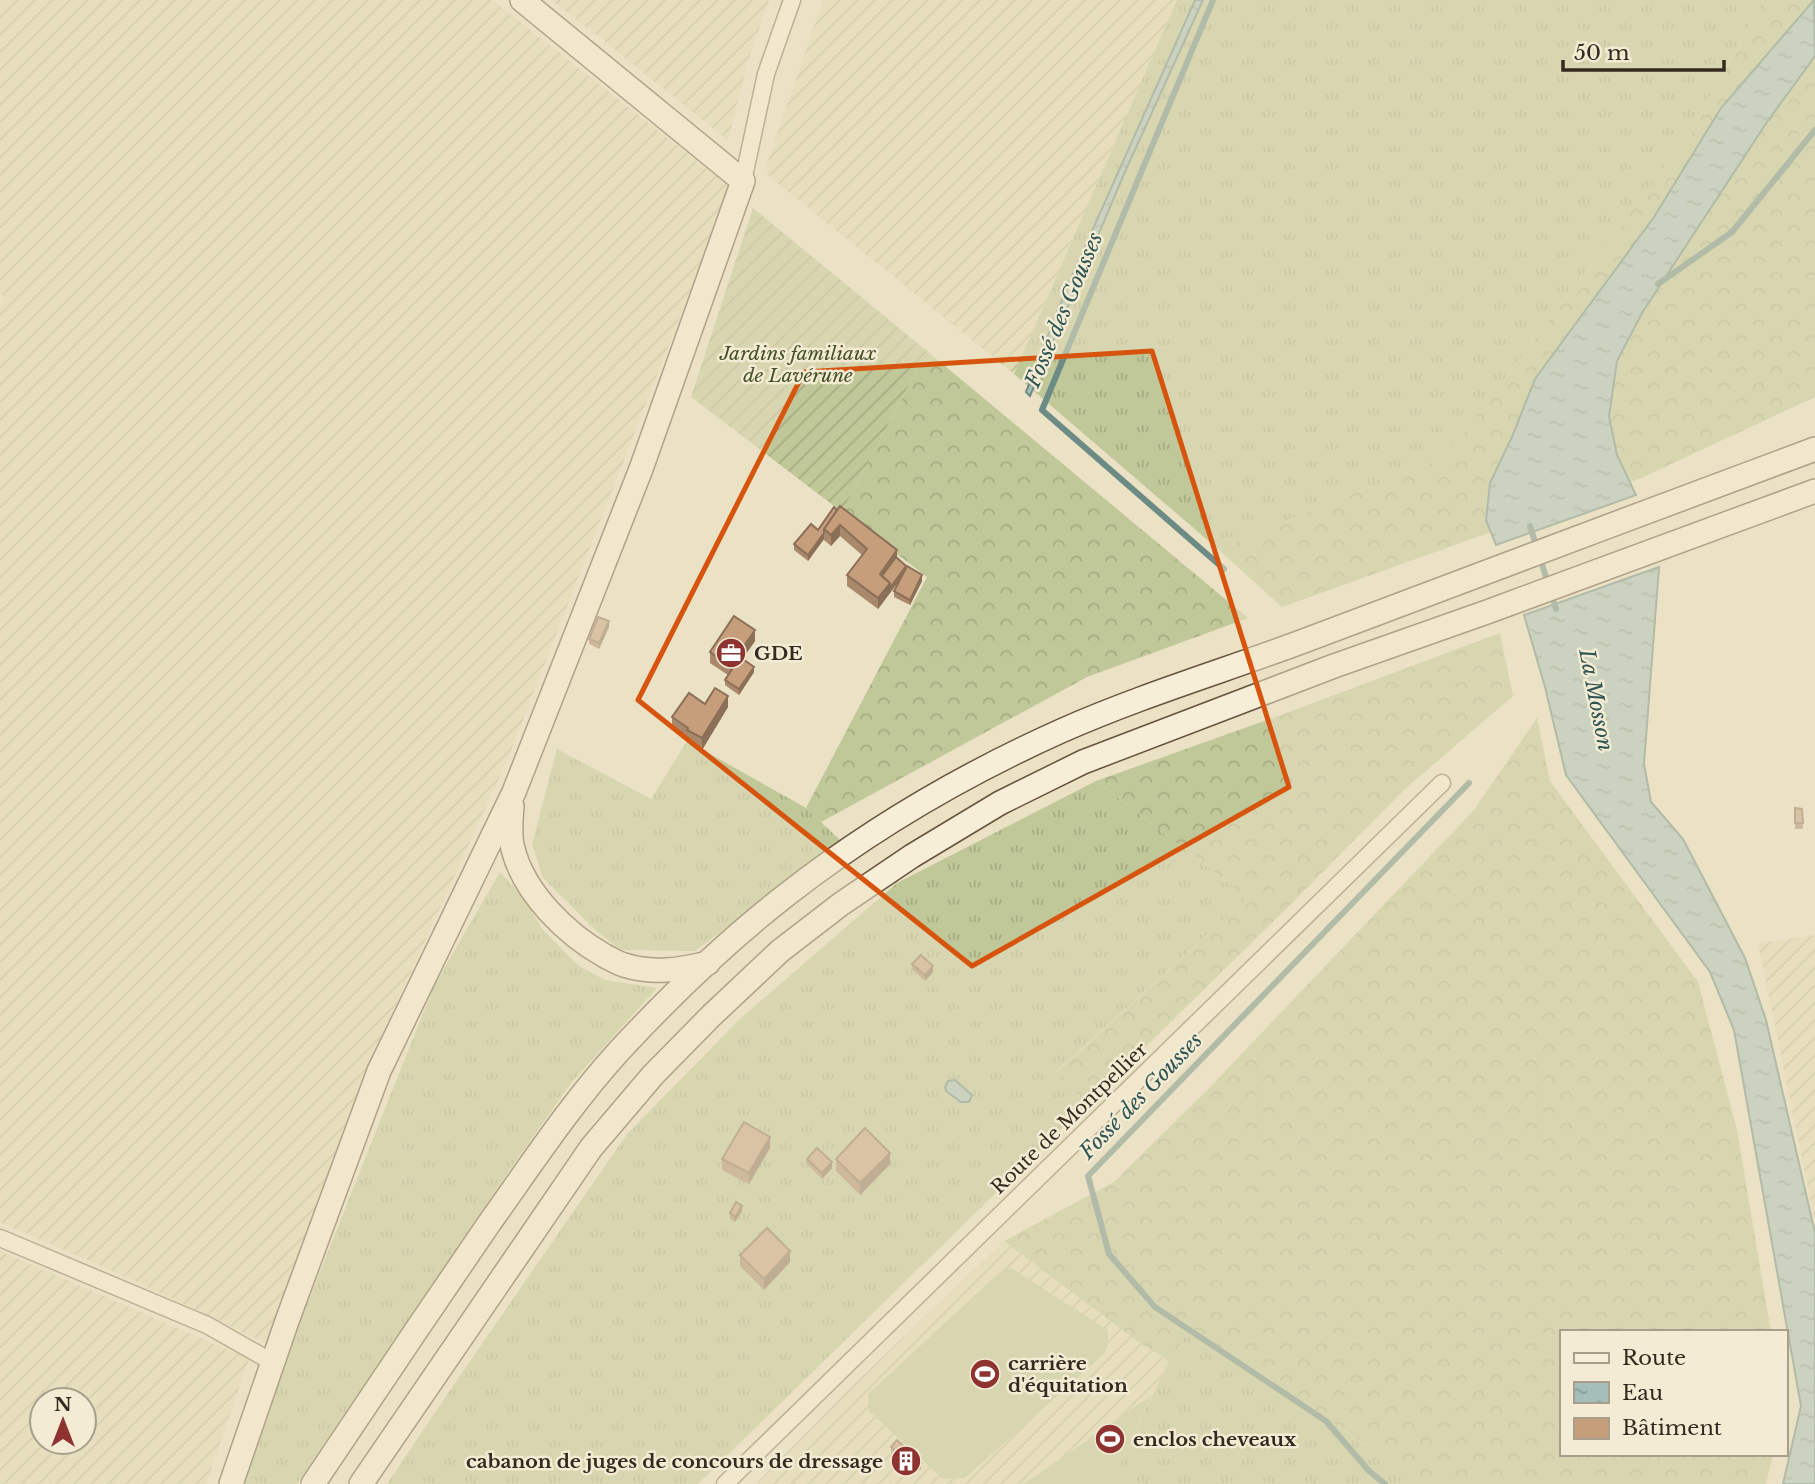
<svg xmlns="http://www.w3.org/2000/svg" width="1815" height="1484" font-family="'Libre Baskerville',serif">
<style>
.farmland{fill:url(#farmland-furrows);fill-rule:evenodd}
.grass{fill:url(#grass-tufts)}
.forest{fill:url(#forest-crowns)}
.garden{fill:url(#garden-furrows)}
.pitch{fill:#c0c899}
.water{fill:url(#water-ripples);stroke:#6d8b85;stroke-width:2}
.lines{fill:none;stroke-linecap:round;stroke-linejoin:round}
.stream{stroke:#6d8b85;stroke-width:6}
.street-casing{stroke:#84735c;stroke-width:19}
.secondary-casing{stroke:#66543f;stroke-width:26}
.street{stroke:#f6eed6;stroke-width:16}
.secondary{stroke:#f6eed6;stroke-width:23}
.wall{fill:#aa886b}
.shaded-wall{fill:#8b6f57}
.building{fill:#c69e7c;stroke:#8b6f57;stroke-width:2}
.marked{fill:none;stroke:#d6540e;stroke-width:5;stroke-linejoin:round}
.labels{text-anchor:middle;stroke-width:5;stroke-linejoin:round;paint-order:stroke}
.park-label{font-size:19px;font-style:italic;fill:#445027;stroke:#f3ebd3}
.poi-label{font-size:19px;font-weight:bold;fill:#352a1f;stroke:#f3ebd3;text-anchor:start}
.street-label{font-size:19px;fill:#352a1f;stroke:#f3ebd3}
.water-label{font-size:21px;font-style:italic;fill:#2f5453;stroke:#f3ebd3}
</style>
<defs>
<pattern id="farmland-furrows" width="10" height="10" patternUnits="userSpaceOnUse" patternTransform="scale(1.75)"><rect width="10" height="10" fill="#e0dab2"/><path d="M-1 1l2-2M0 10L10 0M9 11l2-2" fill="none" stroke="#c1bb99"/></pattern>
<pattern id="grass-tufts" width="24" height="20" patternUnits="userSpaceOnUse" patternTransform="scale(1.75)"><rect width="24" height="20" fill="#c0c899"/><path d="M3 7l-1-3M5 7V3M7 7l1-3M15 17l-1-3M17 17v-4M19 17l1-3" fill="none" stroke="#a6ac83"/></pattern>
<pattern id="forest-crowns" width="20" height="18" patternUnits="userSpaceOnUse" patternTransform="scale(1.75)"><rect width="20" height="18" fill="#c0c899"/><path d="M2 6a3 3 0 1 1 6 0M12 15a3 3 0 1 1 6 0" fill="none" stroke="#a6ac83"/></pattern>
<pattern id="garden-furrows" width="10" height="10" patternUnits="userSpaceOnUse" patternTransform="scale(1.75)"><rect width="10" height="10" fill="#c0c899"/><path d="M-1 1l2-2M0 10L10 0M9 11l2-2" fill="none" stroke="#a6ac83"/></pattern>
<pattern id="water-ripples" width="26" height="14" patternUnits="userSpaceOnUse" patternTransform="scale(1.75)"><rect width="26" height="14" fill="#a5beb8"/><path d="M2 4q2-2 4 0t4 0M15 11q2-2 4 0t4 0" fill="none" stroke="#879b95"/></pattern>
</defs>
<rect width="100%" height="100%" fill="#ebe1c4"/>
<g class="farmland">
<polygon points="0,0 492,0 730,187 509,756 369,1064 269,1345 142,1284 0,1222 0,307 4,296 0,292"/>
<polygon points="552,0 769,0 748,61 728,140"/>
<polygon points="823,0 1177,0 1014,374 764,172"/>
<polygon points="1815,935 1815,1223 1758,943"/>
<polygon points="1004,1241 1137,1341 1169,1361 1110,1484 756,1484 851,1387"/>
<path d="M 0,1251 L 249,1359 L 206,1484 L 0,1484 ZM 42,1400 L 84,1400 L 84,1442 L 42,1442 Z"/>
</g>
<g class="grass">
<polygon points="1177,0 1763,0 1688,137 1446,456 1218,549 1014,374"/>
<polygon points="687,741 806,808 842,842 695,951 620,950 593,928 543,878 532,844 557,749 651,799"/>
<polygon points="1096,781 1248,898 1057,1071 1086,1105 698,1484 387,1484 459,1377 627,1134 742,1017 897,883"/>
<polygon points="500,872 524,898 543,930 579,966 605,980 657,988 572,1082 511,1168 297,1484 244,1484 286,1357 434,986"/>
<polygon points="1189,1330 1427,1484 1110,1484 1169,1361"/>
</g>
<g class="forest">
<polygon points="1763,0 1815,0 1815,397 1639,479 1282,607 1218,549 1446,456 1688,137"/>
<polygon points="927,351 1248,618 1087,677 821,822 806,808 927,577 842,512"/>
<polygon points="1500,633 1513,696 1405,789 1282,913 1086,1105 1057,1072 1248,898 1096,781 1281,715"/>
<polygon points="1537,718 1550,781 1698,982 1737,1130 1771,1332 1561,1332 1561,1454 1773,1454 1766,1484 1427,1484 1190,1330 1169,1361 1137,1341 1004,1241 1114,1182 1212,1085 1474,810"/>
</g>
<polygon class="garden" points="753,208 927,351 842,512 691,397"/>
<g class="pitch">
<polygon points="1011,1268 1108,1330 1108,1345 1103,1355 965,1478 943,1479 869,1411 868,1394 1000,1272"/>
<polygon points="1152,1395 1110,1484 1024,1484"/>
</g>
<g class="water">
<polygon points="1195,0 1203,0 1124,174 1030,396 1026,392 1067,287"/>
<polygon points="1814,0 1815,56 1765,125 1642,313 1617,361 1609,416 1617,455 1636,495 1496,545 1486,520 1490,483 1511,439 1535,379 1654,217 1721,108"/>
<polygon points="1659,567 1644,764 1651,802 1683,839 1745,958 1766,1020 1815,1233 1815,1484 1783,1484 1801,1406 1734,1030 1710,972 1566,775 1545,687 1524,615"/>
<polygon points="955,1080 972,1095 969,1102 961,1102 946,1091 945,1087 948,1081"/>
</g>
<g class="lines">
<g class="stream">
<polyline points="1213,0 1042,410 1224,569"/>
<polyline points="1658,284 1732,232 1815,130"/>
<polyline points="1530,526 1556,609"/>
<polyline points="1385,1484 1369,1471 1326,1421 1155,1307 1109,1254 1088,1176 1469,783"/>
</g>
<g class="street-casing">
<g id="street">
<polyline points="743,181 766,74 792,0"/>
<polyline points="0,1238 207,1325 272,1362"/>
<polyline points="725,1484 1442,783"/>
</g>
</g>
<g class="secondary-casing">
<g id="secondary">
<path d="M 512,806 C 511,821 509,835 513,849 C 524,893 566,934 605,956 C 611,959 617,963 624,965 C 652,974 680,970 708,963"/>
<polyline points="231,1484 287,1321 379,1071 514,792 641,469 743,181 522,0"/>
<path d="M 313,1484 C 371,1397 429,1311 488,1225 C 530,1166 570,1105 619,1051 C 670,996 726,942 785,896 C 869,830 963,775 1061,731 C 1142,695 1227,670 1309,639 C 1478,575 1646,512 1815,449"/>
<polyline points="361,1484 591,1148 653,1075 712,1015 780,951 841,904 912,856 1000,803 1083,762 1334,666 1487,612 1815,491"/>
</g>
</g>
<use href="#street" class="street"/>
<use href="#secondary" class="secondary"/>
</g>
<g class="wall">
<polygon points="834,507 897,558 922,581 910,605 894,597 894,591 900,580 878,609 847,586 847,575 862,555 840,536 831,546 824,540 824,539 808,561 794,550 794,544 818,530"/>
<polygon points="609,627 599,649 589,644 589,639"/>
<polygon points="755,641 742,659 754,672 739,695 725,685 725,680 728,675 710,663 710,652"/>
<polygon points="705,704 728,707 702,750 687,741 687,739 672,728 672,717"/>
<polygon points="1795,808 1802,809 1803,829 1795,829"/>
<polygon points="912,964 933,972 925,981 912,969"/>
<polygon points="770,1148 749,1184 722,1170 722,1159"/>
<polygon points="807,1159 832,1168 822,1179 807,1164"/>
<polygon points="836,1159 890,1164 860,1195 836,1171"/>
<polygon points="742,1211 735,1222 730,1219 730,1213"/>
<polygon points="740,1255 790,1262 764,1290 740,1266"/>
<polygon points="891,1447 921,1469 914,1473 891,1453"/>
</g>
<g class="shaded-wall">
<polygon points="840,525 840,536 831,546 831,535"/>
<polygon points="824,533 824,539 808,561 808,555"/>
<polygon points="897,550 897,561 882,582 880,574"/>
<polygon points="906,566 906,571 878,609 878,598 890,583"/>
<polygon points="922,575 922,581 910,605 910,600"/>
<polygon points="609,621 609,627 599,649 599,643"/>
<polygon points="755,630 755,641 730,677 730,666"/>
<polygon points="754,667 754,672 739,695 739,689"/>
<polygon points="728,696 728,707 702,750 702,738"/>
<polygon points="933,966 933,972 925,981 925,975"/>
<polygon points="770,1137 770,1148 749,1184 749,1173"/>
<polygon points="890,1153 890,1164 860,1195 860,1183"/>
<polygon points="832,1162 832,1168 822,1179 822,1173"/>
<polygon points="742,1206 742,1211 735,1222 735,1217"/>
<polygon points="790,1251 790,1262 764,1290 764,1279"/>
<polygon points="921,1463 921,1469 914,1473 914,1468"/>
</g>
<g class="building">
<polygon points="840,506 897,550 880,574 890,583 878,598 847,575 867,549 840,525 831,535 824,529"/>
<polygon points="834,507 837,510 824,529 824,533 808,555 794,544 811,524 818,530"/>
<polygon points="896,557 906,566 890,588 890,583 882,576"/>
<polygon points="907,566 922,575 910,600 894,591"/>
<polygon points="734,616 755,630 730,666 710,652"/>
<polygon points="598,617 609,621 599,643 589,639"/>
<polygon points="740,657 754,667 739,689 725,680"/>
<polygon points="715,688 728,696 702,738 687,730 688,728 672,717 689,693 705,704"/>
<polygon points="1795,808 1802,809 1803,823 1795,823"/>
<polygon points="921,955 933,966 925,975 912,964"/>
<polygon points="744,1122 770,1137 749,1173 722,1159"/>
<polygon points="865,1128 890,1153 860,1183 836,1159"/>
<polygon points="817,1148 832,1162 822,1173 807,1159"/>
<polygon points="736,1202 742,1206 735,1217 730,1213"/>
<polygon points="767,1228 790,1251 764,1279 740,1255"/>
<polygon points="897,1440 921,1463 914,1468 891,1447"/>
</g>
<path d="M0 0H1815V1484H0ZM 1152,351 L 1289,787 L 972,966 L 638,700 L 804,372 Z" fill="#ebe1c4" fill-opacity=".55" fill-rule="evenodd"/>
<path class="marked" d="M 1152,351 L 1289,787 L 972,966 L 638,700 L 804,372 Z"/>
<defs>
<g id="office-disc" transform="scale(1.575)"><circle r="9.5" fill="#8e3330" stroke="#f3ebd3"/><path d="M-6-3h4V-5.5h4V-3h4V5H-6ZM-1-4.5V-3h2v-1.5ZM-6 0V1H6V0Z" fill="#fff"/></g>
<g id="stadium-disc" transform="scale(1.575)"><circle r="9.5" fill="#8e3330" stroke="#f3ebd3"/><path d="M0-5a6.5 5 0 1 0 0 10a6.5 5 0 1 0 0-10ZM-3.5-1.8h7v3.6h-7Z" fill="#fff"/></g>
<g id="building-disc" transform="scale(1.575)"><circle r="9.5" fill="#8e3330" stroke="#f3ebd3"/><path d="M-4-6H4V6H1V3H-1V6H-4ZM-2.5-4.3h1.7v1.8h-1.7ZM.8-4.3h1.7v1.8H.8ZM-2.5-1h1.7V.8h-1.7ZM.8-1h1.7V.8H.8Z" fill="#fff"/></g>
</defs>
<g fill-rule="evenodd">
<use href="#office-disc" x="731" y="653"/>
<use href="#stadium-disc" x="985" y="1374"/>
<use href="#stadium-disc" x="1110" y="1439"/>
<use href="#building-disc" x="906" y="1461"/>
</g>
<g class="labels">
<g class="park-label">
<text x="798" y="360">Jardins familiaux<tspan x="798" dy="22">de Lavérune</tspan></text>
</g>
<g class="poi-label">
<text x="754" y="660">GDE</text>
<text x="1008" y="1370">carrière<tspan x="1008" dy="22">d'équitation</tspan></text>
<text x="1133" y="1446">enclos cheveaux</text>
<text x="883" y="1468" text-anchor="end">cabanon de juges de concours de dressage</text>
</g>
<g class="street-label">
<text transform="translate(1069 1118) rotate(-44)" y="7">Route de Montpellier</text>
</g>
<g class="water-label">
<text transform="translate(1064 310) rotate(-67)" y="7">Fossé des Gousses</text>
<text transform="translate(1596 700) rotate(79)" y="7">La Mosson</text>
<text transform="translate(1141 1096) rotate(-46)" y="7">Fossé des Gousses</text>
</g>
</g>
<rect x="1560" y="1330" width="228" height="126" fill="#f3ebd3" stroke="#a79e8b" stroke-width="2"/>
<rect x="1574" y="1353" width="35" height="10" fill="#f6eed6" stroke="#a79e8b" stroke-width="2"/>
<text x="1622" y="1365" font-size="21" fill="#352a1f">Route</text>
<rect x="1574" y="1382" width="35" height="21" fill="url(#water-ripples)" stroke="#a79e8b" stroke-width="2"/>
<text x="1622" y="1400" font-size="21" fill="#352a1f">Eau</text>
<rect x="1574" y="1418" width="35" height="21" fill="#c69e7c" stroke="#a79e8b" stroke-width="2"/>
<text x="1622" y="1435" font-size="21" fill="#352a1f">Bâtiment</text>
<g transform="translate(63 1421)"><circle r="33" fill="#f3ebd3" stroke="#a79e8b" stroke-width="2"/>
<path d="M0-5L12 26L0 18L-12 26Z" fill="#8e3330"/>
<text y="-10" font-size="19" font-weight="bold" text-anchor="middle" fill="#352a1f">N</text>
</g>
<path d="M1563 60v10h161v-10" fill="none" stroke="#352a1f" stroke-width="3.5"/>
<text x="1574" y="60" font-size="21" fill="#352a1f" stroke="#f3ebd3" stroke-width="5" paint-order="stroke">50 m</text>
</svg>
